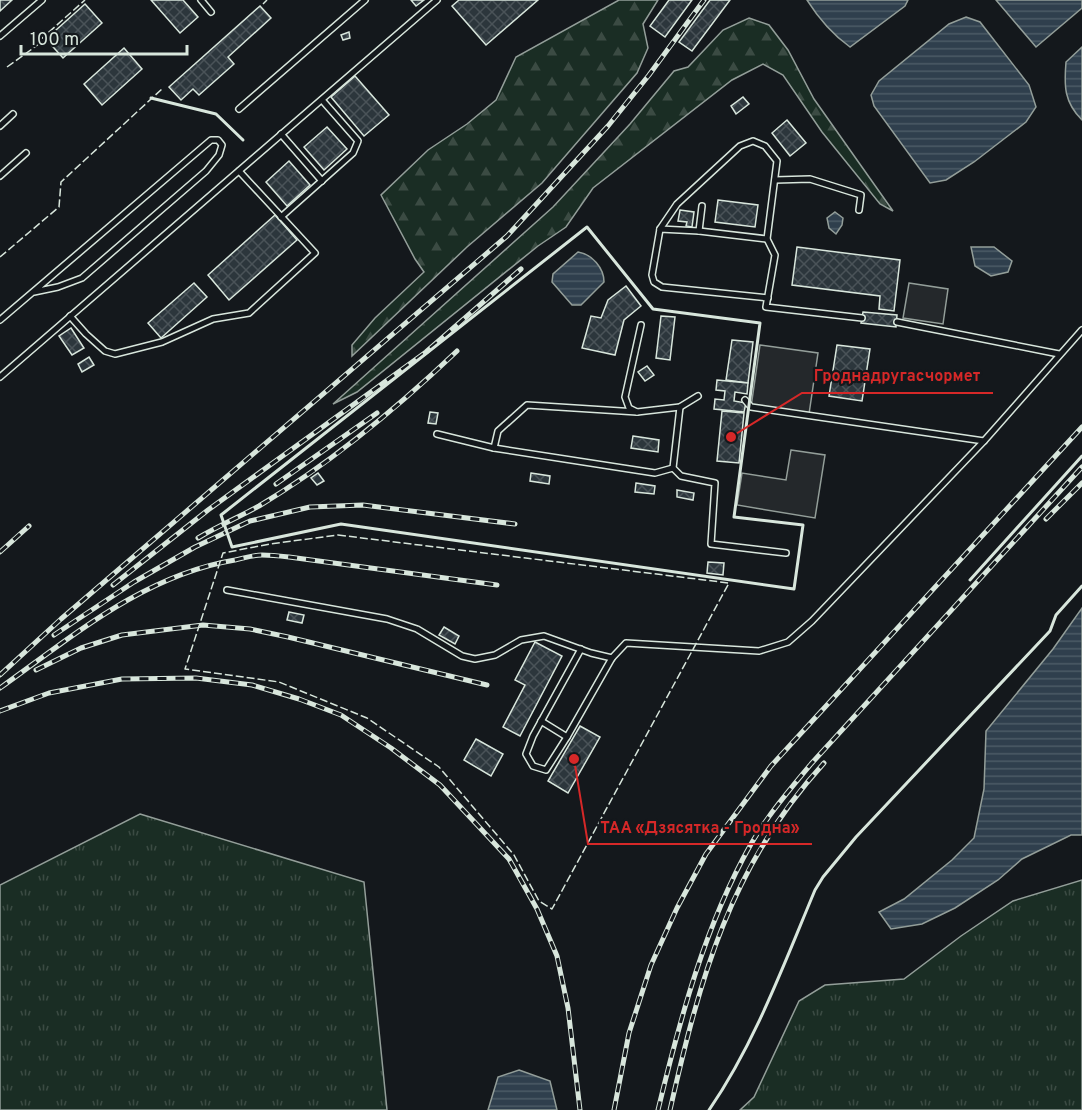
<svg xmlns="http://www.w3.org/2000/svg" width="1082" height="1110" font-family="Overpass,sans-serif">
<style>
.grass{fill:url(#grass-tufts);stroke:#939e99;stroke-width:1.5}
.forest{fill:url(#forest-firs);stroke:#939e99;stroke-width:1.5}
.parking{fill:#24282b;stroke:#939e99;stroke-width:1.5}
.water{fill:url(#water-rules);stroke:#939e99;stroke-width:1.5}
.building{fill:url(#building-cross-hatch);stroke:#d8e6dc;stroke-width:1.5}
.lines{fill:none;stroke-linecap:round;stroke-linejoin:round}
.service-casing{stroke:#d8e6dc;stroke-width:8}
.service{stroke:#14181c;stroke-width:5}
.rail-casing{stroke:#d8e6dc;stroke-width:5}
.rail{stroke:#14181c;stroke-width:3;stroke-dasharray:9;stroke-linecap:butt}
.fence{stroke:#d8e6dc;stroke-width:1.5;stroke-dasharray:8 3;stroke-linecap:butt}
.wall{stroke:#d8e6dc;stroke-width:3}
.leader{fill:none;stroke:#d62828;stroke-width:2}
.callout-dot{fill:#d62828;stroke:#14181c;stroke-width:2}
.callout-label{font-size:16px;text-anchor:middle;font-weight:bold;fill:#d62828;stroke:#14181c;stroke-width:4.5;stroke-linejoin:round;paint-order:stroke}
</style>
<defs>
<pattern id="grass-tufts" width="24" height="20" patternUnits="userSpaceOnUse" patternTransform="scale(1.5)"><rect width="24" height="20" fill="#1a2d24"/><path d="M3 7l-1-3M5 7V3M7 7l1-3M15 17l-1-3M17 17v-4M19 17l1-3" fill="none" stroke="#3b4b43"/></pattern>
<pattern id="forest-firs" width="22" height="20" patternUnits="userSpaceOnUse" patternTransform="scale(1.5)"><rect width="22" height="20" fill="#1a2d24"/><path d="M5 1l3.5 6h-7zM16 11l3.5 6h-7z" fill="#3b4b43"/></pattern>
<pattern id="water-rules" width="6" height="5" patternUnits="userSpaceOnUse" patternTransform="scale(1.5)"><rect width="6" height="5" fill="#2f3f4d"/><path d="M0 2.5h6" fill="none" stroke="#4c5b66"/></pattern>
<pattern id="building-cross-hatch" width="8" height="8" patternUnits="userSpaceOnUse" patternTransform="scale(1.5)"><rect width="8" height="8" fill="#2c363c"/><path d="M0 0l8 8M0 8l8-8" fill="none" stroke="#4a5358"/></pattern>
</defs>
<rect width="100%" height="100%" fill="#14181c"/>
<g class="grass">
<polygon points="140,814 364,882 387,1110 0,1110 0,885"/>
<polygon points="1082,880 1082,1110 740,1110 754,1097 799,1001 825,985 904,979 961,936 1013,901"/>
</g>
<g class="forest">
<polygon points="619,0 658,0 643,24 648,48 637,73 542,183 467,247 352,356 352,345 375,318 424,272 415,259 381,195 428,150 467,124 496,100 516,57"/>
<polygon points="749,18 769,25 788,50 814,99 893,211 880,204 822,132 783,75 763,64 732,80 593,188 566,227 538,246 357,392 333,404 553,207 630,124 674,71 688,67 723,30"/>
</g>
<g class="parking">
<polygon points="909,283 948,289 943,324 903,318"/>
<polygon points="760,345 818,353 809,414 751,407"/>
<polygon points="791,450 825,455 815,518 737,505 742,473 786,480"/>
</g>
<g class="water">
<path d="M 807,0 L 908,0 L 905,6 L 850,47 C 832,34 819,19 807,0 Z"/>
<polygon points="996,0 1082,0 1082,8 1036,47"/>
<polygon points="966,17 980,22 1029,85 1036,107 1026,122 974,162 946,180 930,183 874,106 871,95 879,81 949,24"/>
<path d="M 1082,47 L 1082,120 C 1064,102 1064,86 1066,62 Z"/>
<polygon points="835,212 843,218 842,225 836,234 829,228 827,218"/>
<polygon points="971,247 994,247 1012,261 1008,272 991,276 975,266"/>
<path d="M 578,252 C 592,254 604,268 604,282 L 581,305 L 572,305 L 552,282 L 553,274 Z"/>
<polygon points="1082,608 1082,835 1071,835 1022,859 998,880 955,908 922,924 891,929 879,912 904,899 952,860 974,838 984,789 986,731 1053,649"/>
<polygon points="519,1070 550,1081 557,1110 488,1110 498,1077"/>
</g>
<g class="building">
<polygon points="0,0 12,0 0,11"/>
<polygon points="151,0 183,0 198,17 180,33"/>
<polygon points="411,0 424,0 416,6"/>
<polygon points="459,0 538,0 486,45 452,6"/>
<polygon points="669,0 692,0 665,37 650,26"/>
<polygon points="710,0 730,0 692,51 679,42"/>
<polygon points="85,4 102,23 63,58 46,39"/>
<polygon points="260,6 271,18 228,57 234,64 199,95 193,89 181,100 169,87"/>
<polygon points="349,32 350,38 343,40 341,35"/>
<polygon points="124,48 142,69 102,105 84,84"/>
<polygon points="355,76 389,115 364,136 331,97"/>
<polygon points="743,97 749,104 736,114 731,106"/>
<polygon points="787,120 806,143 790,156 772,133"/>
<polygon points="327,127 347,149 324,170 304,147"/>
<polygon points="289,161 310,185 287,206 266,182"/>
<polygon points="718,200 758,205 755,227 715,222"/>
<polygon points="680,210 694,212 692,227 686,226 687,222 678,221"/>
<polygon points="275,215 297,240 229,300 208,275"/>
<polygon points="797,247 900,260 894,311 879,309 880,296 792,285"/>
<polygon points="194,283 207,297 161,338 148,323"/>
<polygon points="626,286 641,306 624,320 615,355 582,348 591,316 601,318 608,300"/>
<polygon points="863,312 897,315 896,327 861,323"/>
<polygon points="661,316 675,317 670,360 656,358"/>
<polygon points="71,328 84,348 72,355 59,336"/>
<polygon points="732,340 753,342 748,383 726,380"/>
<polygon points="837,345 870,349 862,401 829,396"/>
<polygon points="89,357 94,365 82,372 78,364"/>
<polygon points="647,366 654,375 645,381 638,372"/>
<polygon points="717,380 748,383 747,394 735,392 734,401 746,403 744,412 714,409 715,399 724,400 725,391 716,390"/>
<polygon points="722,411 744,413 739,463 717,461"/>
<polygon points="430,412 438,413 436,424 428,423"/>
<polygon points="633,436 659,440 658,452 631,448"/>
<polygon points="318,473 324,481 317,485 311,478"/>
<polygon points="531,473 550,476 549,484 530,481"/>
<polygon points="636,483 655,486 654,494 635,492"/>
<polygon points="677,490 694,493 693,500 677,497"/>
<polygon points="708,562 724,563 723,575 707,573"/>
<polygon points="289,612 304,615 302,623 287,620"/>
<polygon points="444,627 459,636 455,644 439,635"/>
<polygon points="535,642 562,656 520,736 503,727 525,685 515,680"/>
<polygon points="580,726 600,737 568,793 548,781"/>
<polygon points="476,739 503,754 491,776 464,760"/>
</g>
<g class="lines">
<g class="service-casing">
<g id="service">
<polyline points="201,0 211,12"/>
<polyline points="0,36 42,0"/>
<polyline points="239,109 365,0"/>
<polyline points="0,126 13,114"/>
<polyline points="281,134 322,181"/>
<polyline points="0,176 26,153"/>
<polyline points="775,180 810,179 861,195 859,210"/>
<polyline points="281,217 353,153 358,141 322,100"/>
<polyline points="660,229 677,204 740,146 753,141 765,146 777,161 767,239 775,255 766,307 862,318"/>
<polyline points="699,231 702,206"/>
<polyline points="767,239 699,231 660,229 652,275 654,282 662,287 768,298"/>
<polyline points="70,316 86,334 105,351 115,354 162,342 213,319 249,313 315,253 239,171"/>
<polyline points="0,320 211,140 218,140 222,145 219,155 206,171 82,278 58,287 34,292"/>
<polyline points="897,322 1059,354"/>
<polyline points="641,325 625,397 629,408 637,412 680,407 698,396"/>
<polyline points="0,377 437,0"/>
<polyline points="745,400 751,407 984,441"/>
<polyline points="680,407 673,468 681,476 715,483 711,544 786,553"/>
<polyline points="637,412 527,405 498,431 494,448 655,473 673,468"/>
<polyline points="437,434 494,448"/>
<polyline points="227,590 387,619 417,629 462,656 475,659 495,655 521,640 544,636 591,653 612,658"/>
<polyline points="581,649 533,736 526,754 533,766 546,770 567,737 612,658 626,643 759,651 788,642 812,621 984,441 1082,330"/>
<polyline points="541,721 567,737"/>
</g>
</g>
<use href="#service" class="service"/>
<g class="rail-casing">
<g id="rail">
<polyline points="276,484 377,413"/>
<polyline points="1046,519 1082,483"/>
<path d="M 198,538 C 218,526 239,517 259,506 C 331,463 396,409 457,351"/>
<polyline points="0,552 29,526"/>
<polyline points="113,585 208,510 426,352 521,269"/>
<polyline points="54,635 134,582 195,547 250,521 310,507 363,505 515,524"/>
<polyline points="36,670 81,648 122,635 203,625 250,629 288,637 487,685"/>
<polyline points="0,675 61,619 507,236 608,126 649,75 704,0"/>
<path d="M 0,688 C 73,636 144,575 235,560 C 244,558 253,555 262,555 C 271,555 280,556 289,557 L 497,585"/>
<polyline points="0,711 49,693 122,679 196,678 252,685 299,699 341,715 391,748 440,785 509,859 537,909 557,956 568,1008 580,1110"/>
<polyline points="614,1110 629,1033 651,965 677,908 706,854 771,766 1082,427"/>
<path d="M 658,1110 C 680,1019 705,925 751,844 C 768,815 790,789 811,764 L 1082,467"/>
<path d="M 670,1110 C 700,978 730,866 824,763"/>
</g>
</g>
<use href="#rail" class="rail"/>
<g class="fence">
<polyline points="263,4 267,0"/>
<polyline points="7,67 39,44 40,40 85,0"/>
<polyline points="0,257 59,207 61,182 163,88"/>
<polygon points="338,535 729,583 552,909 539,901 514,855 439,767 367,718 279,682 185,669 223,553 270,544"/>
</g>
<g class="wall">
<polyline points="151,98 216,114 243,140"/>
<polygon points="587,227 653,309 760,323 734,517 803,525 794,589 341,524 232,547 221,515"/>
<polyline points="970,580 1082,456"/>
<path d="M 709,1110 C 755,1043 784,964 815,890 L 823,877 L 856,837 L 1050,631 L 1056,615 L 1082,586"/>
</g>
</g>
<path class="leader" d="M731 437L802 393H993M574 759L588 844H812"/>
<g class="callout-dot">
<circle cx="731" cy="437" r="6"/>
<circle cx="574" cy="759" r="6"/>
</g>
<g class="callout-label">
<text x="897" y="381">Гроднадругасчормет</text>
<text x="700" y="833">ТАА «Дзясятка - Гродна»</text>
</g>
<path d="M21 45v9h166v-9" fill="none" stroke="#d8e6dc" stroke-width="3"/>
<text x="30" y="45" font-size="18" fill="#d8e6dc" stroke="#14181c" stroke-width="4.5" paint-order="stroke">100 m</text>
</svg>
